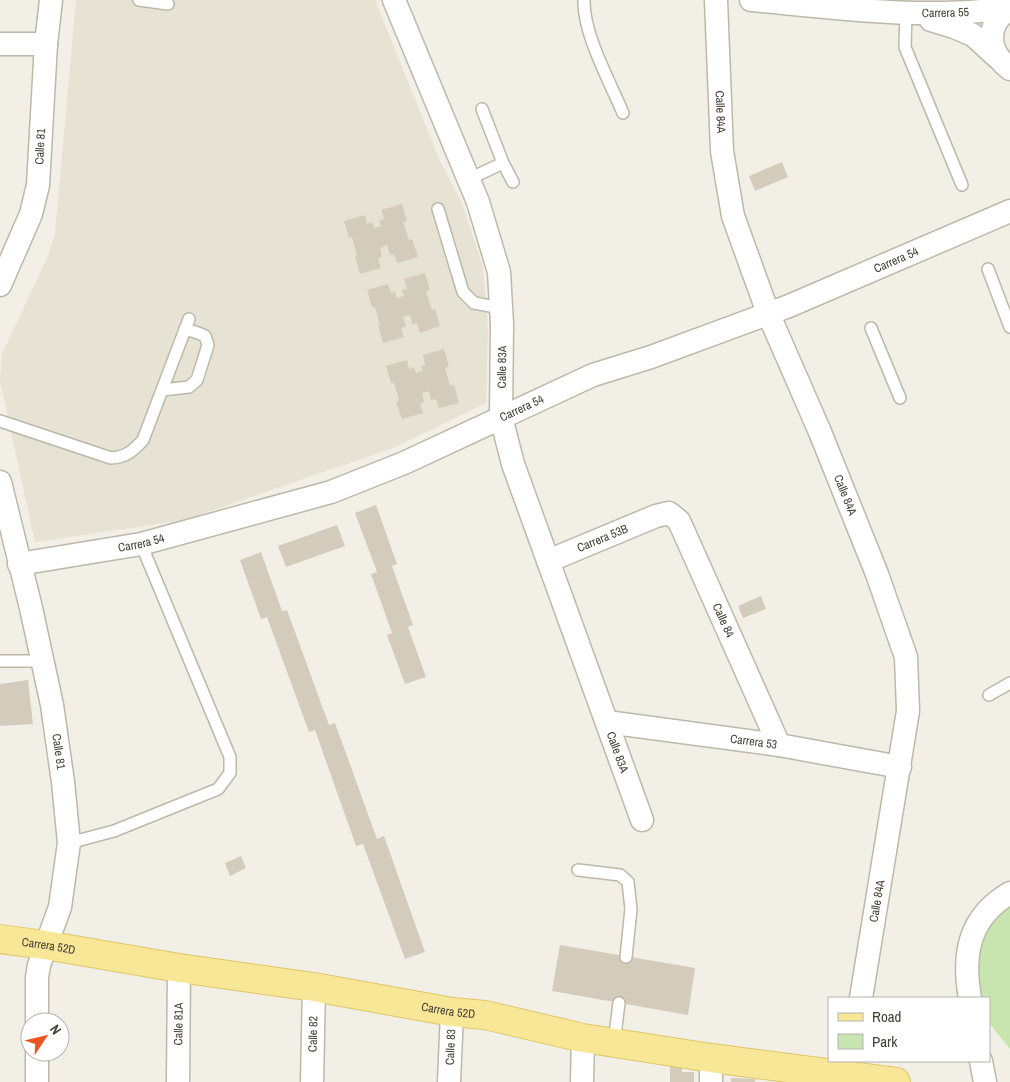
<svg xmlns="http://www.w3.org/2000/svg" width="1010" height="1082" font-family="'Archivo Narrow',sans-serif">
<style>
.residential{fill:#e6e2d4}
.green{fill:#c8e5b0}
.building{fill:#d3ccbc}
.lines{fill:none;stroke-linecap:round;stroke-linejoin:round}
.service-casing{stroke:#bdb8a9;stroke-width:14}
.minor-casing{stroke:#bdb8a9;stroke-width:25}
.primary-casing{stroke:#ddc668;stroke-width:30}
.service{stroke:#fff;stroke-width:11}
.minor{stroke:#fff;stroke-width:22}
.primary{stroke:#f9e798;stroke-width:28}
.labels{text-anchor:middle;stroke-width:4;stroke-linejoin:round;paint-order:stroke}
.street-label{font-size:12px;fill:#444035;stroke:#fff}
</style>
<rect width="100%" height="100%" fill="#f2efe6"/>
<polygon class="residential" points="76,0 375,0 440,161 462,203 483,267 488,329 486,403 393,448 185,520 35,542 0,381 2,354 48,256 55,233"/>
<polygon class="green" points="1010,904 1010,1049 989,1023 989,998 975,998 973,953 984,925"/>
<g class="building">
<polygon points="782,162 788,177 755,191 749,176"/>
<polygon points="402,204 407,221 403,222 409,240 412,239 418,257 397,263 394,254 390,255 387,245 380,248 382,257 378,258 381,268 360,274 355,256 357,255 352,237 349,238 344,221 365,215 367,224 372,222 374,228 381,226 379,220 384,219 381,210"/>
<polygon points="425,273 430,290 426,292 432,310 435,309 440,326 420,333 417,323 412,324 410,315 403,317 406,326 401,328 404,337 383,343 378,325 380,325 375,307 372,307 367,290 388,284 391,293 395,292 397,298 404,296 402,290 407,289 404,279"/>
<polygon points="444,349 449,366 445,368 450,386 454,385 459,403 439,408 436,399 431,400 429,391 422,393 424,402 420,404 423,413 402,419 396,402 399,400 394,383 391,383 386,366 407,360 409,369 414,368 416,373 423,371 421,366 425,365 423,355"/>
<polygon points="376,505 397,564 392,566 413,625 408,627 426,677 405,684 387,635 392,633 371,574 377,572 355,513"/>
<polygon points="337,525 345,546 286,567 278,546"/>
<polygon points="261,552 282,611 287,610 329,725 335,723 377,839 384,836 425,952 405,959 363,844 356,846 315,730 309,732 267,617 261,619 240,560"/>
<polygon points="761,596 766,609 743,618 738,606"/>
<polygon points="28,680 33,724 0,726 0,684"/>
<polygon points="241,856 246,868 230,876 225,863"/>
<polygon points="560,945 695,968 688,1015 552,991"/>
<polygon points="670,1065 682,1066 682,1072 694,1072 694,1082 670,1082"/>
<polygon points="731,1078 755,1079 755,1082 731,1082"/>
</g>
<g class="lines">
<g class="service-casing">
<g id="service">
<polyline points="139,0 168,4"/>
<path d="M 584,0 C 583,34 610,82 623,113"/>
<polyline points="906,13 905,47 962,185"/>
<polyline points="503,163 513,182"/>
<polyline points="469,179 503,163 482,109"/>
<polyline points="438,209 463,292 474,303 501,308"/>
<polyline points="988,269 1010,327"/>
<polyline points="871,328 900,398"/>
<polyline points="162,390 189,387 197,380 208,345 205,336 198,333 185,329"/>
<path d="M 0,421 L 111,458 C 126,457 133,451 143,440 L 189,319"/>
<polyline points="0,661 42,661"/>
<polyline points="989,695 1010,683"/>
<polyline points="69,843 114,831 218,789 230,773 230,757 141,544"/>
<polyline points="578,870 620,875 628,882 631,909 626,957"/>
<polyline points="614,1043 619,1003"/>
</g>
</g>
<g class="minor-casing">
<g id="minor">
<path id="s1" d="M 394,0 L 478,202 L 499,272 L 502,324 L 501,417 L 513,464 L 642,820"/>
<path id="s2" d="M 716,0 L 722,151 L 733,216 L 768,313 L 820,432 L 877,574 L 906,657 L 908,711 L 861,998"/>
<path id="s3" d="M 751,0 C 837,8 923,20 1009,8"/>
<path d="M 1010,8 C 985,25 987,51 1010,69"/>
<polyline points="931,20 954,27 973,35 997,57"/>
<polyline points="0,44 46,44"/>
<path id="s4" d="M 0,285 L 31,214 L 38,185 L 46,44 L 51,0"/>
<path id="s5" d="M 0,482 L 31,608 L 52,705 L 63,782 L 69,843 L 60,907 L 39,965 L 37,977 L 37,1022"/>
<path id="s6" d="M 548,561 L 656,516 L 669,513 L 679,521 L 779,745"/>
<path id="s7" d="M 19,564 L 141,544 L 331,492 L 404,463 L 593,375 L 651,357 L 789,306 L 1010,211"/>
<path id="s8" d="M 607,722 L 779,745 L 900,767"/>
<path d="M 970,998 C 962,954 969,917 1010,893"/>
<polyline points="37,1052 37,1082"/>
<polyline points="981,1061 985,1082"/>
<path id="s9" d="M 178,1082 L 179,968"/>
<path id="s10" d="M 312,1082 L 314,987"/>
<path id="s11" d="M 449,1082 L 452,1012"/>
<polyline points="582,1082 583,1038"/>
<polyline points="711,1082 711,1058"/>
</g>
</g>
<g class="primary-casing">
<g id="primary">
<path id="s12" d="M 0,939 L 45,945 L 179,968 L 314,987 L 452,1012 L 485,1015 L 583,1038 L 711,1058 L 896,1082"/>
</g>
</g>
<use href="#service" class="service"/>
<use href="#minor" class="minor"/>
<use href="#primary" class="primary"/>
</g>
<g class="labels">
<g class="street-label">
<text dy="4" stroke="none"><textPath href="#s3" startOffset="195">Carrera 55</textPath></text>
<text dy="4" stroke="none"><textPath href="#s2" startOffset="112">Calle 84A</textPath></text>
<text dy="4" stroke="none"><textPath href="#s4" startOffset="146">Calle 81</textPath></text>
<text dy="4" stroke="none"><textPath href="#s7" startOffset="932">Carrera 54</textPath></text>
<text transform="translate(502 367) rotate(-89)" y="4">Calle 83A</text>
<text dy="4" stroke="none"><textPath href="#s7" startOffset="529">Carrera 54</textPath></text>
<text dy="4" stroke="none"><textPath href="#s2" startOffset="518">Calle 84A</textPath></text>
<text dy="4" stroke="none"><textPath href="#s6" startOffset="59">Carrera 53B</textPath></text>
<text dy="4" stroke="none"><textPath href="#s7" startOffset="124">Carrera 54</textPath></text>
<text dy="4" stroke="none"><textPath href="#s6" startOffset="252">Calle 84</textPath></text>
<text dy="4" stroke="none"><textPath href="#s8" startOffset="148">Carrera 53</textPath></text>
<text dy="4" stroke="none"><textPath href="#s5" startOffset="276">Calle 81</textPath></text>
<text dy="4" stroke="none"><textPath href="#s1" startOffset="792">Calle 83A</textPath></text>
<text transform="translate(877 901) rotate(-80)" y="4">Calle 84A</text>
<text dy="4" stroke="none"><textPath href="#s12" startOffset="49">Carrera 52D</textPath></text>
<text dy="4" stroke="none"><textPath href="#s12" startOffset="454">Carrera 52D</textPath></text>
<text dy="4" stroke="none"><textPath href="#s9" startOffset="58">Calle 81A</textPath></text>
<text dy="4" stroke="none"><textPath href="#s10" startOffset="48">Calle 82</textPath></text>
<text dy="4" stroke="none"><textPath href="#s11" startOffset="35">Calle 83</textPath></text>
</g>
</g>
<rect x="828" y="997" width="162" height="65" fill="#ffffff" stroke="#b4b3ae"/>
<rect x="838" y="1013" width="25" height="8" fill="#f9e798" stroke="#b4b3ae"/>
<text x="872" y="1022" font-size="15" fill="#444035">Road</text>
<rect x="838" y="1034" width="25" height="15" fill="#c8e5b0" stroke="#b4b3ae"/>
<text x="872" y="1047" font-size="15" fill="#444035">Park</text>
<g transform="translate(45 1037) rotate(55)"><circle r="24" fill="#ffffff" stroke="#b4b3ae"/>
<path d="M0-4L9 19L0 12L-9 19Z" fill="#ef531f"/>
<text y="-8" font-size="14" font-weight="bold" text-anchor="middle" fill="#444035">N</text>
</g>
</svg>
